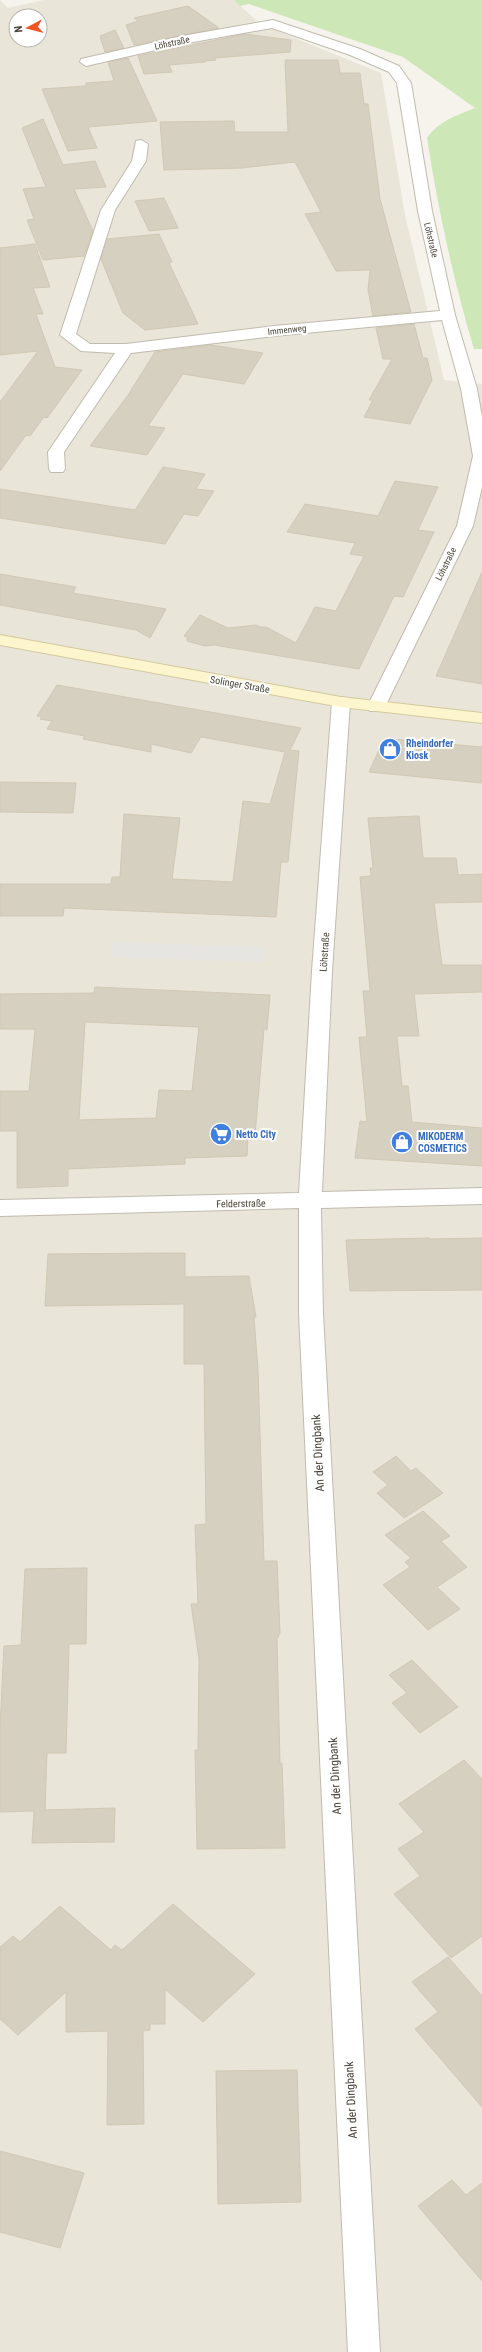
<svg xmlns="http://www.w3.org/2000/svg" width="482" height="2352" font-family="'Roboto Condensed',sans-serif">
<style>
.residential{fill:#e9e5d9;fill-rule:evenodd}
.green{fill:#cde7b6}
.parking{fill:#e7e5e2}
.building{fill:#d6d0c1;stroke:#d1c8b4;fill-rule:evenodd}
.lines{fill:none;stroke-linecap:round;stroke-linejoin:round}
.street-casing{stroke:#c0bbae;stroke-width:2}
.secondary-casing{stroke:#d3c99c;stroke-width:2}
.street{fill:#fff;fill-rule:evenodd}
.secondary{fill:#fdf5cd;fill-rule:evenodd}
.labels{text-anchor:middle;stroke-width:4;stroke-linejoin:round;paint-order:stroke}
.far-street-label{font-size:9px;fill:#494439;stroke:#fff}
.street-label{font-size:10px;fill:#494439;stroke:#fff}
.shop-label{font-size:10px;font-weight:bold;fill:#366cbe;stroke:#fff;text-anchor:start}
.near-street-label{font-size:12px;fill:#494439;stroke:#fff}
</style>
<rect width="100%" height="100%" fill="#f5f3eb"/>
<path class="residential" d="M 0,0 L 8,8 L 44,0 L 234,0 L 260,24 L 381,73 L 405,215 L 444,380 L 482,384 L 482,2352 L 0,2352 ZM 16,16 L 40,16 L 40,40 L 16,40 Z"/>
<path class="green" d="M 234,0 L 482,0 L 482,349 L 474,349 C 453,279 438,209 427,138 C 440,120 456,116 475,108 L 403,57 L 249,4 L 240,6 Z"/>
<polygon class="parking" points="112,942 264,947 263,962 110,957"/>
<g class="building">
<polygon points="188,6 219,28 134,45 126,25 138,21 134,18"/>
<polygon points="115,30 124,48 105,52 100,36"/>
<polygon points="245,34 291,40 290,52 215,58 216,60 205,61 205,62 169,65 172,72 144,74 138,56"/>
<polygon points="128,58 157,121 88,127 97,148 68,151 42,89 86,86 86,83 114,81 108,62"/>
<polygon points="285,60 338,60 340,73 360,73 364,104 368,104 380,199 411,312 373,316 368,290 370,270 336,271 305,214 321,212 295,162 242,168 164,170 160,122 234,121 235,132 288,132"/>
<polygon points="43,119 63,165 95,161 106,187 74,189 93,231 84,256 43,260 27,220 34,219 23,189 46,187 22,128"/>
<polygon points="164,198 178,228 149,231 135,201"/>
<polygon points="159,234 172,262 169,263 198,324 145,330 123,313 101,259 107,239"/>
<polygon points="35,244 50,287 33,288 43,314 36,314 55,367 82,370 47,418 44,417 30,436 26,435 0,471 0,402 38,351 0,355 0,248"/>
<polygon points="414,324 423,358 427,358 432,380 410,424 364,417 373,400 369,400 392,359 383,359 376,328"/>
<polygon points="211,345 263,353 244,384 183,374 148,426 165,428 147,455 90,446 128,395 155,352"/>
<polygon points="163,467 205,474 196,489 214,491 198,516 184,514 165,544 0,518 0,489 135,510"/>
<polygon points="395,481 438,487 418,530 434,532 403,597 394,596 359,669 214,645 205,646 187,641 187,637 184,636 200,615 228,628 256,625 260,627 266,627 296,643 315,607 336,611 364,556 350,554 355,543 287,532 305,504 378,516"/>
<polygon points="482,572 482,684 436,676"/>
<polygon points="0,574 76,587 73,593 166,609 150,638 136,630 0,605"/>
<polygon points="57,685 301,728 290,750 299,751 288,862 281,862 276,917 64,908 63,916 0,916 0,884 111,884 112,877 120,877 124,814 180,818 172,879 233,882 243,801 270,804 285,752 201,737 191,753 151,744 151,752 83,739 85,736 47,729 52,721 40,719 42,717 37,716"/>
<polygon points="391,739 482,747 482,783 369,772 383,741"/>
<polygon points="0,782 76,783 73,813 0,812"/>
<polygon points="419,816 423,858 456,858 458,875 482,874 482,902 434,903 442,965 482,965 482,992 414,994 419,1036 397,1036 402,1086 408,1086 412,1122 482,1128 482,1166 355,1158 360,1121 367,1122 359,1037 367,1037 363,991 370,991 360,877 371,876 370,868 373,868 368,818"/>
<path d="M 95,987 L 270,995 L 267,1030 L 264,1029 L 255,1135 L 248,1135 L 247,1156 L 185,1158 L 185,1164 L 68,1169 L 68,1186 L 17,1188 L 17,1131 L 0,1131 L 0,1091 L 29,1091 L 35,1029 L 0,1029 L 0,994 L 94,993 ZM 85,1022 L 199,1027 L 192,1091 L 159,1090 L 156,1118 L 79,1120 Z"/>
<polygon points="430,1238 430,1239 482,1238 482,1290 350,1291 346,1240"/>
<polygon points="165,1253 185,1253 185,1277 249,1276 256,1317 254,1317 258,1370 264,1561 277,1561 280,1633 277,1639 280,1763 282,1763 285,1848 197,1849 195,1750 198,1750 199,1659 191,1604 198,1604 195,1525 206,1524 204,1364 184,1364 184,1304 45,1306 48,1254"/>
<polygon points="396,1456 411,1471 416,1468 443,1493 404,1518 377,1493 388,1485 373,1472"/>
<polygon points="423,1511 450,1536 441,1541 467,1567 437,1587 460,1609 428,1630 383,1585 410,1567 405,1562 411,1558 385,1535"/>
<polygon points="87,1568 86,1644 69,1644 66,1753 47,1753 45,1810 115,1808 114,1842 32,1843 34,1811 0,1812 0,1728 4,1646 21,1645 25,1569"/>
<polygon points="412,1660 458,1707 420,1733 392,1703 407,1693 389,1675"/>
<polygon points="464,1760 482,1779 482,1936 451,1958 394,1894 420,1876 398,1849 424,1832 399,1804"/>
<polygon points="173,1904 255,1974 203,2022 165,1989 165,2024 150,2024 150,2030 143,2031 144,2124 107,2125 108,2031 66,2032 66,1992 18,2035 0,2019 0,1947 13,1936 20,1942 60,1906 111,1950 115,1945 122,1950"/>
<polygon points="448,1957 482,1996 482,2107 415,2029 438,2012 412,1982"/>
<polygon points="297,2070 301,2202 218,2204 216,2071"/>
<polygon points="0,2151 84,2173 60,2248 0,2232"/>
<polygon points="452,2180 466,2195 482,2183 482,2281 418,2206"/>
</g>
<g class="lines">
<g class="street-casing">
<g id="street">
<polygon points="273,20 360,49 399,66 411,83 432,211 455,315 477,389 482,417 482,487 473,526 385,707 382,711 370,711 367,707 457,526 473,456 461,389 442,320 274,336 131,353 64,452 65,469 63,472 51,472 49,469 48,452 115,353 81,351 60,335 101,210 132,161 136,141 141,140 148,144 146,161 115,210 76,334 90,344 126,344 274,326 440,311 418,211 397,83 389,72 350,55 272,28 182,44 86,66 80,62 81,59 182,36"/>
<polygon points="341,697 347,698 350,702 332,971 322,1192 482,1188 482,1204 321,1208 323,1314 380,2352 348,2352 299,1314 299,1208 0,1216 0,1200 299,1193 312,971 332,702 335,698"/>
</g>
</g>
<g class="secondary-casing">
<polygon id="secondary" points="0,635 341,697 482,713 482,723 341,707 0,645"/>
</g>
<use href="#street" class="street"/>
<use href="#secondary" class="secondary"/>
</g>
<defs>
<g id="shop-disc" transform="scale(1.15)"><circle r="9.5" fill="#3f7fe0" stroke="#fff"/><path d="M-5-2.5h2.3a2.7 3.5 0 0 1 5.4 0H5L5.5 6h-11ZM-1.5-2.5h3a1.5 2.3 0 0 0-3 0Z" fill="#fff"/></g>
<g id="supermarket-disc" transform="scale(1.15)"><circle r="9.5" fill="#3f7fe0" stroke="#fff"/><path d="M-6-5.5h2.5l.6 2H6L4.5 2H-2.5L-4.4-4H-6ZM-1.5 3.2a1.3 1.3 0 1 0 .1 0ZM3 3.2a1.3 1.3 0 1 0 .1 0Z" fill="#fff"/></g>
</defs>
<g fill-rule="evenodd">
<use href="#shop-disc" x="390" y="749"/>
<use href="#supermarket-disc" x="221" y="1134"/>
<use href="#shop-disc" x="402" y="1142"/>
</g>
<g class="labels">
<g class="far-street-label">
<text transform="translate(172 43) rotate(-12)" y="3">Löhstraße</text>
<text transform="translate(431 240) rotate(77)" y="3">Löhstraße</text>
<text transform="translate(287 330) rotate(-6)" y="3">Immenweg</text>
<text transform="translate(446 564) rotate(-64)" y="3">Löhstraße</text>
</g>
<g class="street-label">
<text transform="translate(240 684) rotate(10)" y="4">Solinger Straße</text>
<text transform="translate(324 952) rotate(-86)" y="4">Löhstraße</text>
<text transform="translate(241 1203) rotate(-1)" y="4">Felderstraße</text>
</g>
<g class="shop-label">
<text x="406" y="747">Rheindorfer<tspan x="406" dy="12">Kiosk</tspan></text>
<text x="236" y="1138">Netto City</text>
<text x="418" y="1140">MIKODERM<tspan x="418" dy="12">COSMETICS</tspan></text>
</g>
<g class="near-street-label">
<text transform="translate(318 1453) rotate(-93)" y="4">An der Dingbank</text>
<text transform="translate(335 1776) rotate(-93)" y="4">An der Dingbank</text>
<text transform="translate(351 2100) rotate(-93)" y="4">An der Dingbank</text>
</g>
</g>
<g transform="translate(28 28) rotate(263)"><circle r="19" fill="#ffffff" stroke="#b6b4b0"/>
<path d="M0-3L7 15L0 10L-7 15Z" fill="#f35424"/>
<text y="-6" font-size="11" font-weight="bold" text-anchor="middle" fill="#494439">N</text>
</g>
</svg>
